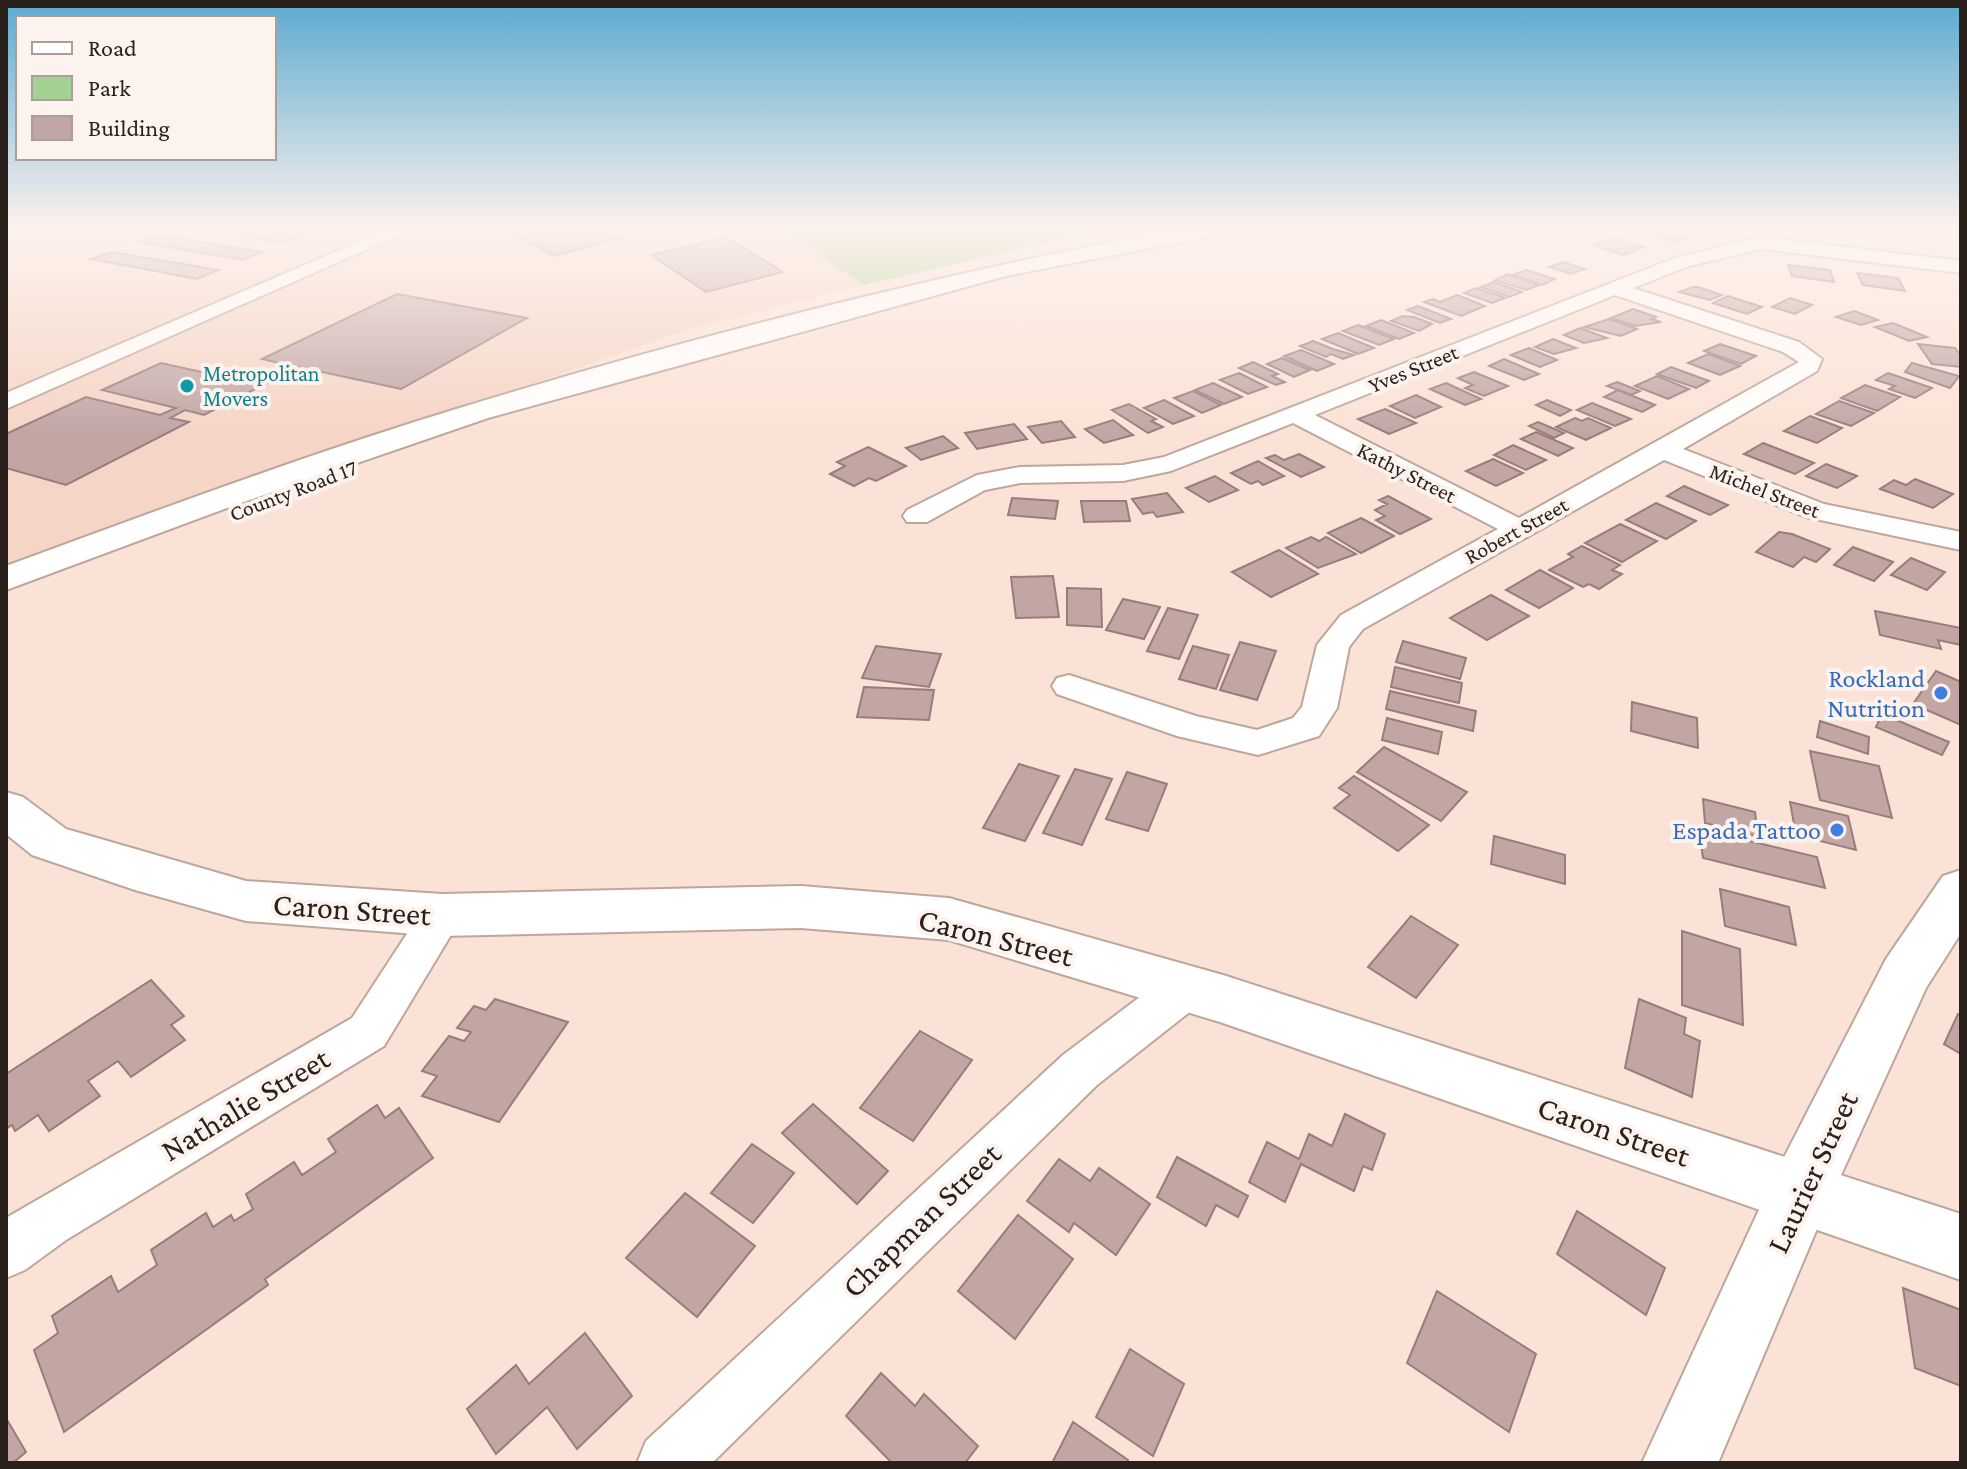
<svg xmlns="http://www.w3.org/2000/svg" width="1967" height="1469" font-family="'Crimson Pro',serif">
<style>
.built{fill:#f5d5c6}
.green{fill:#a2d191}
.building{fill:#c1a6a4;stroke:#977d7b;stroke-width:2}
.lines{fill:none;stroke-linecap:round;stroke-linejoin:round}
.minor-casing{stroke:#bea69a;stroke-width:4}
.tertiary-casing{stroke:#bea69a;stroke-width:4}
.secondary-casing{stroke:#bea69a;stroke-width:4}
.primary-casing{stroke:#bea69a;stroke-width:4}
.minor{fill:#fff;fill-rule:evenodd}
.tertiary{fill:#fff;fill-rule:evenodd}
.secondary{fill:#fff;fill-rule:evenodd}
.primary{fill:#fff;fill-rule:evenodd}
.culture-dot{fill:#0f9aa8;stroke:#fdf3ee;stroke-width:3}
.shop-dot{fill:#3f7fe0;stroke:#fdf3ee;stroke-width:3}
.labels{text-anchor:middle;stroke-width:8;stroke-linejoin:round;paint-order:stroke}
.far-street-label{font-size:22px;fill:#2a211d;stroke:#fdf3ee}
.far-culture-label{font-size:22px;fill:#0d838f;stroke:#fdf3ee;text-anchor:start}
.shop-label{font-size:26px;fill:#366cbe;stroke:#fdf3ee;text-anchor:end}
.near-street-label{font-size:32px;fill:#2a211d;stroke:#fdf3ee}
</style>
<rect width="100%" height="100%" fill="#fbe2d6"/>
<polygon class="built" points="6,228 777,228 864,285 690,329 6,566"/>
<polygon class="green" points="777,228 1113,228 864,285"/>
<g class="building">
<polygon points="245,228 291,228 314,231 285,243 229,234"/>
<polygon points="510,228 604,228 623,237 554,256 503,229"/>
<polygon points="1661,228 1670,228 1694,235 1674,242 1645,233"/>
<polygon points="158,235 262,252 243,260 138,242"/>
<polygon points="726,237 783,272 706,292 651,255"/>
<polygon points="1614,238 1644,247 1623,255 1593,245"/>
<polygon points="112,252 218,270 197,279 91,259"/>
<polygon points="1563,262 1585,269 1571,274 1549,267"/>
<polygon points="1788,265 1830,270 1834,282 1792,276"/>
<polygon points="1526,270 1555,279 1542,285 1513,275"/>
<polygon points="1857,273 1898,278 1905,291 1863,285"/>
<polygon points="1508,274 1539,285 1526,290 1495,280"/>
<polygon points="1494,282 1522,292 1509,297 1481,287"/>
<polygon points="1693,287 1698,287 1722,295 1710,300 1679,292"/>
<polygon points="1476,288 1505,298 1492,303 1464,293"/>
<polygon points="397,294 527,318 401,389 299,367 204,415 185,410 170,418 189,422 66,485 6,468 6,434 86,397 160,415 176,408 102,390 161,363 247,382 284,364 262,359"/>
<polygon points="1457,295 1485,306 1461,316 1424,302 1433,299 1440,302"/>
<polygon points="1728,296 1762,307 1747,314 1713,303"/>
<polygon points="1790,298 1812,305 1795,314 1772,307"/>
<polygon points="1418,306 1451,319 1440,323 1407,310"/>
<polygon points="1633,309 1656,317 1652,319 1661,322 1635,326 1611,318"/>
<polygon points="1854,311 1878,320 1861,325 1836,317"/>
<polygon points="1403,316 1414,317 1432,324 1419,331 1391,321"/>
<polygon points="1609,319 1637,329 1621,336 1584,327"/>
<polygon points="1381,320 1414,333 1399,339 1366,326"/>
<polygon points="1893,323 1927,337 1909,341 1875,327"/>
<polygon points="1358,325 1394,339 1379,345 1343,331"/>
<polygon points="1580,328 1607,338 1584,343 1564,335"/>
<polygon points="1338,333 1374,348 1358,354 1322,339"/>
<polygon points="1553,339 1576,348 1554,354 1535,347"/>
<polygon points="1313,341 1333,349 1354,355 1343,359 1331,354 1326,357 1300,346"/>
<polygon points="1720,344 1756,356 1741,364 1704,351"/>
<polygon points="1918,344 1955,348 1961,356 1961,367 1932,364"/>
<polygon points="1529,348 1557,360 1540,367 1511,355"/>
<polygon points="1301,350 1334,364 1317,371 1284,356"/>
<polygon points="1708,354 1740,366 1720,375 1688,363"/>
<polygon points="1282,358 1310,370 1294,377 1267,364"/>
<polygon points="1504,359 1539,374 1524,380 1489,366"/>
<polygon points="1253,362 1278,374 1272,376 1285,382 1276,385 1239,368"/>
<polygon points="1912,363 1959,376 1950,388 1905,372"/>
<polygon points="1671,367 1709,381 1696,388 1657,374"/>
<polygon points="1474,372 1508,386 1484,396 1465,388 1473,385 1458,378"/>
<polygon points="1239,373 1267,387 1248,394 1220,380"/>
<polygon points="1888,373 1932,388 1915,398 1889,389 1895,386 1876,380"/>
<polygon points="1657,376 1689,389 1668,399 1635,386"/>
<polygon points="1617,382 1640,391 1631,395 1607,386"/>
<polygon points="1213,383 1242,397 1224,404 1195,390"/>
<polygon points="1446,383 1481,399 1465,405 1430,389"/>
<polygon points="1865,385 1900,397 1877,411 1841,398"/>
<polygon points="1618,390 1655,405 1642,412 1604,397"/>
<polygon points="1193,391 1221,405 1202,413 1174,398"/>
<polygon points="1416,395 1441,407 1415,418 1390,406"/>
<polygon points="1164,400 1194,416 1173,424 1144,408"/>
<polygon points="1547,400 1571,410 1560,416 1536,405"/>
<polygon points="1839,401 1874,413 1851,426 1816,414"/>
<polygon points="1592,403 1631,419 1615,426 1577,410"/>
<polygon points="1129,404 1156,419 1151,421 1163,427 1148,433 1112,410"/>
<polygon points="1385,409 1416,423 1389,434 1358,419"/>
<polygon points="1810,416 1842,428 1817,443 1784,431"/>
<polygon points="1575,418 1582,421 1588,418 1611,428 1586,440 1556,427"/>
<polygon points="1113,420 1133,435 1104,443 1085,429"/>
<polygon points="1061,421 1075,437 1042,443 1028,427"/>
<polygon points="1538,422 1564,433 1554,438 1529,426"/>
<polygon points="1014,424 1027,439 977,449 965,433"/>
<polygon points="1536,432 1573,448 1558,456 1521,439"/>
<polygon points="943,436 958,448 921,460 906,448"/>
<polygon points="1763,443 1814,463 1795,474 1744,454"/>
<polygon points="1513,445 1546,460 1526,470 1494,455"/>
<polygon points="868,447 906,466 876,481 869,478 854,486 830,474 845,466 837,462"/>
<polygon points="1299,454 1324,467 1301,477 1266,458 1275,455 1284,460"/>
<polygon points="1493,459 1523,473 1496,486 1466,471"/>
<polygon points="1258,461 1284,476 1263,485 1258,481 1251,484 1231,473"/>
<polygon points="1826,464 1857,476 1837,488 1806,476"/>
<polygon points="1215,476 1238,490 1209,502 1186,488"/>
<polygon points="1915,479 1953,494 1933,508 1880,489 1894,480 1906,485"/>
<polygon points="1684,486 1728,505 1710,515 1667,496"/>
<polygon points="1167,493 1183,512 1157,517 1153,512 1143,514 1132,499"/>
<polygon points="1388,496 1431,519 1400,534 1376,520 1385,516 1375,510 1387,504 1379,500"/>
<polygon points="1012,498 1058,501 1055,519 1008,515"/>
<polygon points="1081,501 1126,501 1130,521 1084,522"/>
<polygon points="1656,503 1696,521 1666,539 1626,520"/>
<polygon points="1361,518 1394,536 1361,553 1328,533"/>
<polygon points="1620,524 1657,541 1622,562 1585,543"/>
<polygon points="1779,532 1792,534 1830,549 1816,562 1804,557 1793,567 1756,552"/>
<polygon points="1311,537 1319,541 1326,537 1356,554 1318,568 1286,548"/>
<polygon points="1582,546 1620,565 1612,570 1622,574 1599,589 1589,584 1583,587 1549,570 1573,557 1568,554"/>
<polygon points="1853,547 1893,562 1874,581 1834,565"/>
<polygon points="1279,550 1318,574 1271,597 1232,572"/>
<polygon points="1911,558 1945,572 1927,590 1891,575"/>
<polygon points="1540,570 1573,588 1539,608 1506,590"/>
<polygon points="1053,576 1059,617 1016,618 1011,577"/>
<polygon points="1067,588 1101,589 1102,627 1067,625"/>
<polygon points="1491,595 1529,616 1487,640 1450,618"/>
<polygon points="1123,599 1160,607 1144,639 1106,630"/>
<polygon points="1168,608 1198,615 1179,659 1147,651"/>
<polygon points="1875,611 1961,628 1961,645 1938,640 1941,649 1880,635"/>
<polygon points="1403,641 1466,658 1460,679 1396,662"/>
<polygon points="1240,642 1276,651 1257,700 1220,690"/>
<polygon points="876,646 941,654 929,687 862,678"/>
<polygon points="1193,646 1229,655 1216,689 1179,679"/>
<polygon points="1395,667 1462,683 1459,703 1391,687"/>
<polygon points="1936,671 1961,682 1961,725 1913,704"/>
<polygon points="864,687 934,690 929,720 857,717"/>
<polygon points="1390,691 1476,711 1473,731 1386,709"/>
<polygon points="1632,702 1697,718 1698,748 1631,731"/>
<polygon points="1882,714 1949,742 1942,755 1876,727"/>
<polygon points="1387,718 1442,732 1438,754 1382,740"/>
<polygon points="1820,721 1869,737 1868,754 1817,737"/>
<polygon points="1384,747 1467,792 1441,821 1357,772"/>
<polygon points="1810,751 1879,766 1892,818 1820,800"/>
<polygon points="1019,764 1059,776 1025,841 983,828"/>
<polygon points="1075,769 1112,779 1082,845 1043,833"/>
<polygon points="1127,772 1167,784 1148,831 1106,819"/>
<polygon points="1354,776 1365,783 1429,825 1398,851 1334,808 1350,795 1339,788"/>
<polygon points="1703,799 1755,812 1758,837 1705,823"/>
<polygon points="1790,802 1848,816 1856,850 1796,835"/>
<polygon points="1699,829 1817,857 1825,888 1703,858"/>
<polygon points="1494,836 1565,855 1565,884 1491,864"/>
<polygon points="1720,889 1789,907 1796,945 1725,926"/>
<polygon points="1411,916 1458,945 1416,998 1368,967"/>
<polygon points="1682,931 1740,949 1743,1025 1682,1005"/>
<polygon points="151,980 184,1016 171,1025 185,1040 131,1077 118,1061 88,1081 100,1096 49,1131 38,1115 15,1131 12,1125 6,1129 6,1074"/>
<polygon points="495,999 568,1022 499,1122 422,1096 437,1076 422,1071 449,1036 464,1041 471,1032 457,1028 474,1006 486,1010"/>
<polygon points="1639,999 1686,1018 1684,1034 1700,1041 1692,1097 1625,1068"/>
<polygon points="1958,1014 1961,1016 1961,1054 1944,1044"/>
<polygon points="920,1031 972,1060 913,1141 860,1108"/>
<polygon points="813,1104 888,1171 857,1204 782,1133"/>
<polygon points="377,1105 385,1118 399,1108 433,1158 265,1279 268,1285 64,1432 34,1350 58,1333 52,1316 111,1276 118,1292 157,1265 151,1250 206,1213 213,1227 231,1215 234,1221 253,1209 246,1194 294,1162 302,1175 336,1152 328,1139"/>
<polygon points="1345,1114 1385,1134 1372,1170 1363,1166 1354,1191 1301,1164 1285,1202 1249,1182 1267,1142 1299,1159 1309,1134 1332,1146"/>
<polygon points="752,1144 794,1173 753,1223 711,1193"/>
<polygon points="1177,1157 1248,1196 1238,1217 1216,1205 1206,1226 1157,1197"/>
<polygon points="1059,1159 1090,1181 1099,1168 1150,1204 1116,1255 1074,1223 1069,1232 1027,1201"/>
<polygon points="685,1193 755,1246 697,1317 626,1258"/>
<polygon points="1577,1211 1665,1268 1646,1315 1557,1254"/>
<polygon points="1018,1215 1073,1259 1015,1339 958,1291"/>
<polygon points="1903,1288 1961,1310 1961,1386 1915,1368"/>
<polygon points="1437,1291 1536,1354 1509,1432 1407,1363"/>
<polygon points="585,1333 632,1396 577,1449 547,1407 496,1454 467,1409 516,1365 529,1384"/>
<polygon points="1130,1349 1184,1384 1153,1456 1096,1417"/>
<polygon points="881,1373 915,1406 924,1394 978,1446 965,1463 892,1463 846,1416"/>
<polygon points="6,1418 26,1452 13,1463 6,1463"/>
<polygon points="1073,1422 1128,1460 1127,1463 1052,1463"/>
</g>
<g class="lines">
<g class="minor-casing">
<g id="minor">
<polygon points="391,228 415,228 6,409 6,393"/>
<path d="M 1761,237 L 1961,261 L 1961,273 L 1761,249 L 1689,266 L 1633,288 L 1799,342 L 1822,359 L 1817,371 L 1683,449 L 1824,504 L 1961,532 L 1961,550 L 1806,517 L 1664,460 L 1363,629 L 1349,647 L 1337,708 L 1319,736 L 1258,755 L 1177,736 L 1057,694 L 1052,686 L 1057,678 L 1069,675 L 1196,716 L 1257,730 L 1293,718 L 1302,707 L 1317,645 L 1341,615 L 1498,529 L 1293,423 L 1171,471 L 1123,481 L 1020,483 L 985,490 L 927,522 L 907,522 L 903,516 L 907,510 L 977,475 L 1020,467 L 1123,465 L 1164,457 L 1675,258 ZM 1615,295 L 1783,352 L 1799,362 L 1519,518 L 1315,415 Z"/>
<polygon points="442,898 457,903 463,915 384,1046 66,1240 25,1270 6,1278 6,1218 352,1018 427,903"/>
<polygon points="1185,970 1201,975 1207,989 1201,1003 1097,1085 712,1463 637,1463 646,1441 1063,1055 1169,975"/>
</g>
</g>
<g class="tertiary-casing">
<polygon id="tertiary" points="6,792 23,797 66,829 246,881 442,894 801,886 949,898 1223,975 1961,1214 1961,1280 1223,1023 949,940 801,928 442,936 246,921 135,890 32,855 6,834"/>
</g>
<g class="secondary-casing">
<polygon id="secondary" points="1961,870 1961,933 1926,988 1822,1217 1718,1463 1642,1463 1776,1173 1886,959 1943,876"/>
</g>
<g class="primary-casing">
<path id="primary" d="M 1184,228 L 1229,228 L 1218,235 L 1006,276 L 488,418 L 235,505 L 6,590 L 6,566 C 158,510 311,453 466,406 C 702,334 942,273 1184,228 Z"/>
</g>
<use href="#minor" class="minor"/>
<use href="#tertiary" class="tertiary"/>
<use href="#secondary" class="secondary"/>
<use href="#primary" class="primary"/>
</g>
<linearGradient id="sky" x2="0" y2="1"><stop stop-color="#5baad1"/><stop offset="0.53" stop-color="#fdf2ed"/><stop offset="1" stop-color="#fdf2ed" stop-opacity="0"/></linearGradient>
<rect width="1967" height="433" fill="url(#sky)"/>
<circle class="culture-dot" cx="187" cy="386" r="8"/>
<g class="shop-dot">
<circle cx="1941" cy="693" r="8"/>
<circle cx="1837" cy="830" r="8"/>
</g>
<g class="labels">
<g class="far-street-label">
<text transform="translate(1413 368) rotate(-22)" y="8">Yves Street</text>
<text transform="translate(1407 472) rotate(27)" y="8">Kathy Street</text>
<text transform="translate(293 490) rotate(-21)" y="8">County Road 17</text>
<text transform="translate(1765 490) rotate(21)" y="8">Michel Street</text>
<text transform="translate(1516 530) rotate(-29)" y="8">Robert Street</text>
</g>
<g class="far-culture-label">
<text x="203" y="381">Metropolitan<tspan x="203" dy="25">Movers</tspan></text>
</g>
<g class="shop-label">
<text x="1925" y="687">Rockland<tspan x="1925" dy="30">Nutrition</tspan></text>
<text x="1821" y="839">Espada Tattoo</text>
</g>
<g class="near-street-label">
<text transform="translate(352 909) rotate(4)" y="11">Caron Street</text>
<text transform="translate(996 937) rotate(14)" y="11">Caron Street</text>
<text transform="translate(245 1104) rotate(-31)" y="11">Nathalie Street</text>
<text transform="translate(1614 1131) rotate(19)" y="11">Caron Street</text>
<text transform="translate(1812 1172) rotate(-65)" y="11">Laurier Street</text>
<text transform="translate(921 1220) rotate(-44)" y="11">Chapman Street</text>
</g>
</g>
<rect width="1967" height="1469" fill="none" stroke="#2a211d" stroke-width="16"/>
<rect x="16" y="16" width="260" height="144" fill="#fdf3ee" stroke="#a99f9a" stroke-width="2"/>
<rect x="32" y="42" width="40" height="12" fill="#ffffff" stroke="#a99f9a" stroke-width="2"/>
<text x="88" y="56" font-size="24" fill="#2a211d">Road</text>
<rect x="32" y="76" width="40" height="24" fill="#a2d191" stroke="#a99f9a" stroke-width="2"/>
<text x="88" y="96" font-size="24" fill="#2a211d">Park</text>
<rect x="32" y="116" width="40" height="24" fill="#c1a6a4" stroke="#a99f9a" stroke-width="2"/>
<text x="88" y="136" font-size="24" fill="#2a211d">Building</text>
</svg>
